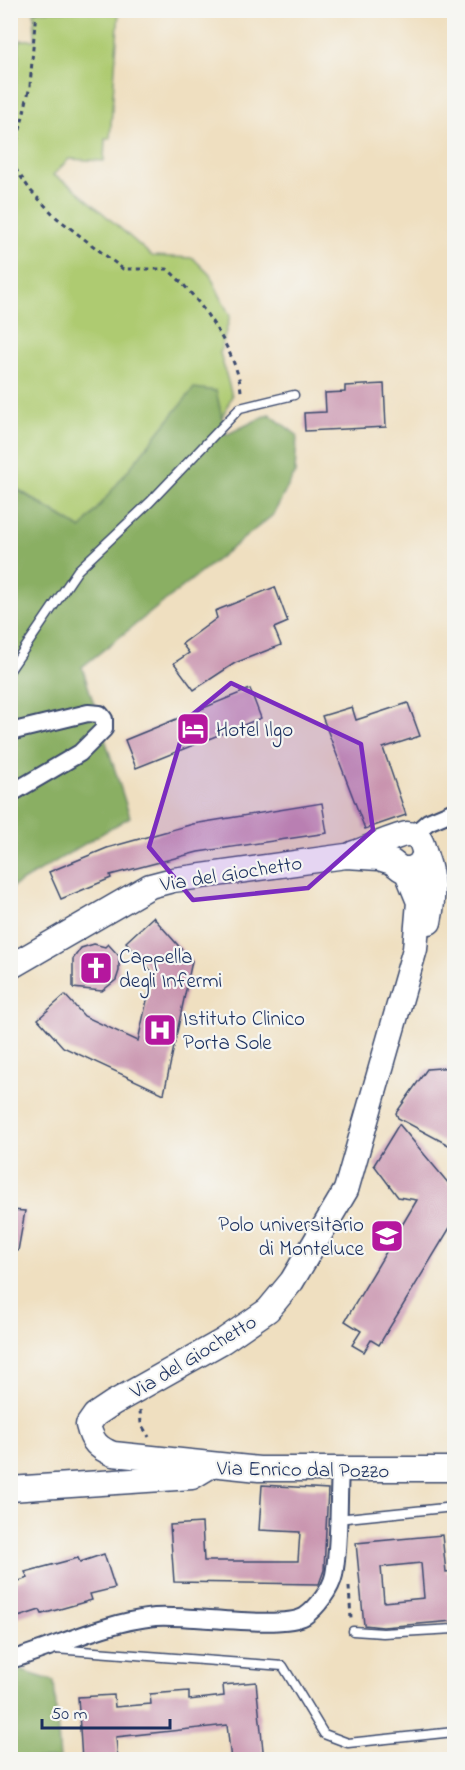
<svg xmlns="http://www.w3.org/2000/svg" width="465" height="1770" font-family="'Indie Flower',sans-serif">
<style>
.green{fill:#aecb71;stroke:#647d68;stroke-width:1.5}
.forest{fill:#8aaf63;stroke:#526f60;stroke-width:1.5}
.building{fill:#c994af;fill-rule:evenodd}
.lines{fill:none;stroke-linecap:round;stroke-linejoin:round}
.lane-casing{stroke:#3b496d;stroke-width:11}
.street-casing{stroke:#3b496d;stroke-width:20}
.secondary-casing{stroke:#3b496d;stroke-width:27}
.path{stroke:#3b496d;stroke-width:3;stroke-dasharray:4.5 4.5;stroke-linecap:butt}
.lane{stroke:#fff;stroke-width:8}
.street{stroke:#fff;stroke-width:16}
.secondary{stroke:#fff;stroke-width:24}
.marked{fill:#7b2cbf;fill-opacity:0.2;stroke:#7b2cbf;stroke-width:4.5;stroke-linejoin:round}
.labels{text-anchor:middle;stroke-width:4.5;stroke-linejoin:round;paint-order:stroke}
.poi-label{font-size:21px;fill:#1b2f5e;stroke:#f6f6f2;text-anchor:start}
.street-label{font-size:21px;fill:#1b2f5e;stroke:#f6f6f2}
</style>
<rect width="100%" height="100%" fill="#f6f6f2"/>
<filter id="ink" filterUnits="userSpaceOnUse"><feTurbulence type="fractalNoise" baseFrequency=".0167" numOctaves="2"/><feDisplacementMap in="SourceGraphic" scale="12" xChannelSelector="R" yChannelSelector="G"/><feConvolveMatrix kernelMatrix="1 2 1 2 8 2 1 2 1" color-interpolation-filters="sRGB"/></filter>
<filter id="wash" filterUnits="userSpaceOnUse"><feTurbulence type="fractalNoise" baseFrequency=".008" numOctaves="4" result="noise"/><feDisplacementMap in="SourceGraphic" scale="24" xChannelSelector="R" yChannelSelector="G"/><feGaussianBlur stdDeviation="1.35" result="paint"/><feColorMatrix in="noise" values="0 0 0 0 0 0 0 0 0 0 0 0 0 0 0 0 0 1.4 0 .05"/><feComposite in="paint" operator="in"/></filter>
<g filter="url(#wash)">
<rect width="100%" height="100%" fill="#efdfc0"/>
<polygon class="green" points="34,11 119,11 110,139 105,139 104,161 69,159 53,175 72,186 152,256 193,258 210,275 230,316 220,353 232,396 222,418 216,391 130,470 81,529 11,485 10,136 20,40 35,40"/>
<g class="forest">
<polygon points="194,388 216,391 226,435 269,414 297,435 295,473 273,515 82,667 130,817 11,888 10,485 81,529"/>
<polygon points="10,1667 54,1681 60,1759 11,1759"/>
</g>
<g id="blocks">
<g class="building">
<polygon points="384,384 386,427 305,431 304,413 326,412 325,393 345,392 345,386"/>
<polygon points="275,587 288,622 274,628 281,645 235,663 194,690 174,663 189,653 182,644 217,618 215,611"/>
<polygon points="250,689 261,718 136,768 125,740"/>
<polygon points="408,703 420,736 383,748 406,815 365,829 322,716 352,707 356,720"/>
<polygon points="322,803 327,833 198,852 110,875 111,878 61,899 49,872 107,848 193,824"/>
<polygon points="153,917 192,961 164,1094 63,1047 38,1019 65,995 84,1016 138,1041 153,973 126,942"/>
<polygon points="94,944 105,947 108,944 119,956 119,971 116,980 102,991 73,988 73,959 81,948"/>
<polygon points="454,1067 454,1148 398,1118 396,1113 427,1069"/>
<polygon points="399,1124 454,1190 454,1221 379,1345 371,1340 364,1352 352,1345 361,1331 345,1321 417,1200 398,1197 374,1165"/>
<polygon points="10,1210 25,1211 18,1251 10,1250"/>
<polygon points="262,1485 328,1489 324,1570 319,1584 174,1582 170,1525 202,1523 204,1561 298,1561 300,1532 259,1530"/>
<path d="M 442,1535 L 446,1572 L 454,1571 L 454,1621 L 383,1627 L 364,1625 L 356,1543 ZM 421,1563 L 424,1598 L 384,1602 L 381,1567 Z"/>
<polygon points="104,1554 115,1588 90,1594 92,1600 42,1614 40,1610 15,1618 10,1606 10,1584 28,1578 25,1572 78,1558 80,1562"/>
<polygon points="256,1682 264,1760 231,1760 227,1725 116,1737 118,1760 82,1760 78,1697 114,1695 115,1707 151,1704 150,1694 189,1691 189,1700 224,1696 223,1685"/>
</g>
</g>
</g>
<g filter="url(#ink)">
<use href="#blocks" fill-opacity="0" stroke="#3b496d" stroke-width="1.5"/>
<g class="lines">
<g class="lane-casing">
<g id="lane">
<polyline points="10,670 78,570 150,502 240,408 294,395"/>
<polyline points="337,1519 454,1507"/>
<polyline points="353,1631 383,1633 454,1629"/>
<polyline points="55,1649 283,1666 324,1734 348,1743 454,1732"/>
</g>
</g>
<g class="street-casing">
<g id="street">
<polyline points="10,732 88,713 100,714 104,719 104,729 80,753 10,794"/>
<polyline points="413,835 428,822 454,811"/>
<path d="M 10,1660 C 58,1646 106,1622 155,1617 C 188,1614 282,1630 305,1616 C 317,1608 331,1589 334,1575 C 340,1541 338,1505 340,1470"/>
</g>
</g>
<g class="secondary-casing">
<g id="secondary">
<path d="M 354,853 C 365,850 399,834 407,834 C 423,834 422,847 426,857 C 434,879 434,899 429,922"/>
<path d="M 406,870 L 419,902 L 415,949 L 346,1190 L 292,1281 L 268,1310 L 223,1341 L 113,1403 L 95,1415 L 88,1425 C 92,1442 98,1448 113,1454 L 259,1469 L 454,1469"/>
<polyline points="10,967 150,886 173,880 346,856 379,858 392,862 401,869 411,869 419,865 425,855"/>
<polyline points="10,1489 192,1477 207,1468"/>
</g>
</g>
<g class="path">
<path d="M 36,10 L 30,86 L 12,164 L 31,191 L 57,218 L 123,269 L 167,269 C 196,292 241,357 241,394"/>
<polyline points="140,1410 141,1424 149,1437"/>
<polyline points="349,1587 351,1619"/>
</g>
<use href="#lane" class="lane"/>
<use href="#street" class="street"/>
<use href="#secondary" class="secondary"/>
</g>
</g>
<path class="marked" d="M 231,683 L 361,744 L 373,830 L 308,888 L 193,900 L 149,847 L 187,719 Z"/>
<defs>
<g id="hotel-square" transform="scale(1.725)"><rect x="-9" y="-9" width="18" height="18" rx="4" fill="#b5179e" stroke="#f6f6f2"/><path d="M-6-4.5h1.5V1H6V5H4.5V3h-9V5H-6ZM-4 0a1.8 1.8 0 1 1 3.6 0ZM.5 0V-2.5h3Q6-2.5 6 0Z" fill="#fff"/></g>
<g id="church-square" transform="scale(1.725)"><rect x="-9" y="-9" width="18" height="18" rx="4" fill="#b5179e" stroke="#f6f6f2"/><path d="M-1.2-6h2.4v3.5h3.3v2.4h-3.3V6h-2.4V-.1h-3.3v-2.4h3.3Z" fill="#fff"/></g>
<g id="hospital-square" transform="scale(1.725)"><rect x="-9" y="-9" width="18" height="18" rx="4" fill="#b5179e" stroke="#f6f6f2"/><path d="M-5-5h3v3.5h4V-5h3V5h-3V1.5h-4V5h-3Z" fill="#fff"/></g>
<g id="university-square" transform="scale(1.725)"><rect x="-9" y="-9" width="18" height="18" rx="4" fill="#b5179e" stroke="#f6f6f2"/><path d="M0-5L7-2L0 1L-7-2ZM-4 1L0 2.5L4 1V4Q0 6-4 4Z" fill="#fff"/></g>
</defs>
<g fill-rule="evenodd">
<use href="#hotel-square" x="193" y="729"/>
<use href="#church-square" x="96" y="968"/>
<use href="#hospital-square" x="160" y="1030"/>
<use href="#university-square" x="387" y="1236"/>
</g>
<g class="labels">
<g class="poi-label">
<text x="216" y="736">Hotel Ilgo</text>
<text x="119" y="963">Cappella<tspan x="119" dy="24">degli Infermi</tspan></text>
<text x="183" y="1025">Istituto Clinico<tspan x="183" dy="24">Porta Sole</tspan></text>
<text x="364" y="1231" text-anchor="end">Polo universitario<tspan x="364" dy="24">di Monteluce</tspan></text>
</g>
<g class="street-label">
<text transform="translate(231 873) rotate(-9)" y="7">Via del Giochetto</text>
<text transform="translate(193 1356) rotate(-31)" y="7">Via del Giochetto</text>
<text transform="translate(303 1469) rotate(1)" y="7">Via Enrico dal Pozzo</text>
</g>
</g>
<rect width="465" height="1770" fill="none" stroke="#f6f6f2" stroke-width="36"/>
<path d="M42 1719v9h128v-9" fill="none" stroke="#1b2f5e" stroke-width="3"/>
<text x="51" y="1719" font-size="18" fill="#1b2f5e" stroke="#f6f6f2" stroke-width="4.5" paint-order="stroke">50 m</text>
</svg>
